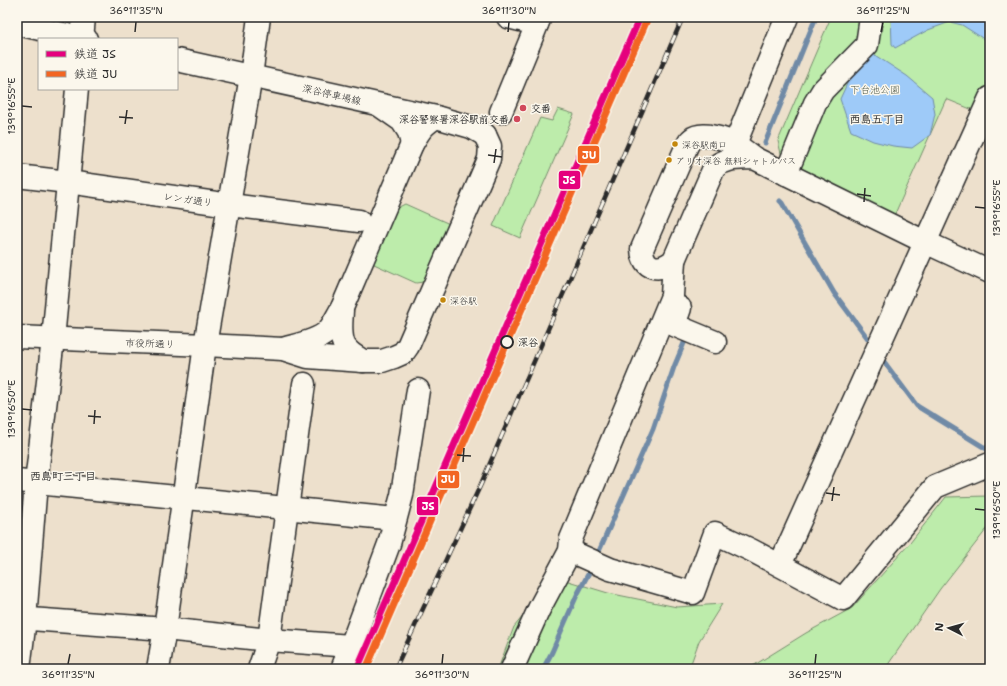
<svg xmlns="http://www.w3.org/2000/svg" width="1007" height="686" font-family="'Shantell Sans','Klee One',sans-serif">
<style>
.green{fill:#bdecab;stroke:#748c6b}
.water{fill:#9ecaf8;stroke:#708aa6}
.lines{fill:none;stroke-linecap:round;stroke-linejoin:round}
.stream{stroke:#708aa6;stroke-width:5}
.minor-casing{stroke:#2b2b2b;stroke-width:25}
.major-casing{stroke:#2b2b2b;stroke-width:25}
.minor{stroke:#fbf7ec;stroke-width:22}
.major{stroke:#fbf7ec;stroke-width:22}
.rail-casing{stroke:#2b2b2b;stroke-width:4.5}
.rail{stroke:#fbf7ec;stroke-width:3;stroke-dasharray:9;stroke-linecap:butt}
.rail-1-casing{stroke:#fbf7ec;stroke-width:10}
.rail-2-casing{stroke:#fbf7ec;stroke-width:10}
.rail-1{stroke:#e5007d;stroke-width:7}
.rail-2{stroke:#f26522;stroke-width:7}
.ticks{fill:none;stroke:#2b2b2b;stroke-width:1.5}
.poi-dot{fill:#d1495b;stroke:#fbf7ec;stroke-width:1.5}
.bus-dot{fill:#c4870b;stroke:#fbf7ec;stroke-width:1.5}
.stop-dot{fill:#fbf7ec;stroke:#2b2b2b;stroke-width:2}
.labels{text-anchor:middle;stroke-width:3;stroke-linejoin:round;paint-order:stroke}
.bus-label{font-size:9px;fill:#2b2b2b;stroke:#fbf7ec;text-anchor:start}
.park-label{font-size:10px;fill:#505b4b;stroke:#fbf7ec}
.street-label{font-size:10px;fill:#2b2b2b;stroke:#fbf7ec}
.poi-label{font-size:10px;font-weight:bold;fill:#2b2b2b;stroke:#fbf7ec;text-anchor:start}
.stop-label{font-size:10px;font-weight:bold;fill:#2b2b2b;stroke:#fbf7ec;text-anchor:start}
.neighbourhood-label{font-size:11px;font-weight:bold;fill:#2b2b2b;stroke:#fbf7ec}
.line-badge{stroke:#fbf7ec;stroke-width:1.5}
.badge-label{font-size:11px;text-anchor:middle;font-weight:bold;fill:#fff}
.neatline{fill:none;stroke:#2b2b2b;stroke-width:1.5}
.ticks-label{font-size:10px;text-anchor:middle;fill:#2b2b2b}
</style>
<rect width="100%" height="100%" fill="#ede0cc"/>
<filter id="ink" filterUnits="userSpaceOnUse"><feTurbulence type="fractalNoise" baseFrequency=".025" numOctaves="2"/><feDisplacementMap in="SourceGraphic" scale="8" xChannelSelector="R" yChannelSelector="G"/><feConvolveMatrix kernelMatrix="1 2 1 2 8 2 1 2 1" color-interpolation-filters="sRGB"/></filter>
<g filter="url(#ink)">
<g class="green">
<polygon points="831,17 990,17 990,98 983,114 946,99 890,225 786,174 778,141"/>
<polygon points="558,109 574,114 520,238 493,226 540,118 552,121"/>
<polygon points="405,204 454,226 429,280 423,282 416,283 374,264 372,260 391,211"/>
<polygon points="989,496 990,525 940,589 885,669 748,669 806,633 852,608 910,543 946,497"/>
<polygon points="555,577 608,593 677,607 722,604 699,641 689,669 498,669 514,627"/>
</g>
<g class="water">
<polygon points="891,17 990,17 990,43 962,25 950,22 928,30 895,48 892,44"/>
<polygon points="870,52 907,76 932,97 935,114 930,135 912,148 893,146 873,141 851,131 840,99 856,64"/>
</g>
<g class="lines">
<g class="stream">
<polyline points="765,143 816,17"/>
<polyline points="780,201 782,203 834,293 872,344"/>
<polyline points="882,359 917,406 990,451"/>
<polyline points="596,558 653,429 674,367 687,336"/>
<polyline points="543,669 552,652 577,595 592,567"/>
</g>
<g class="minor-casing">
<g id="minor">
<polyline points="508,17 537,24"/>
<polyline points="82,39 84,17"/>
<polyline points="379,105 402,121 409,132 412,144"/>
<polyline points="501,112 540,17"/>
<polyline points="735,144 787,17"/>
<path d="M 754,158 C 740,159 725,157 714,168 L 674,260 C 660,272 643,270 642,249 L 685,150 C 687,146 688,142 692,139 C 701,131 727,139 736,145 C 743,149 748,154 754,158 L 925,242 L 990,272"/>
<polyline points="786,174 815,103 823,90 867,45 871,17"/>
<polyline points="17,176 68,182 230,205 359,221"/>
<path d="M 342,308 C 342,321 338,339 347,349 C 351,354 357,357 363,361"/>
<polyline points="674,311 676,306 680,308 674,325 715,342"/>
<polyline points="17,337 205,345 283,349 308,357 363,361 382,361 394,357 403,353 408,346 489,159 490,146 485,135"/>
<path d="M 283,349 C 296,345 317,341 327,332 C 333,326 337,316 342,308 L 412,144 C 420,130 422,126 436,117"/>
<polyline points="17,481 395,519"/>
<polyline points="570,551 610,569 693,593 715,533 751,550 843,599 935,487 990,464"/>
<polyline points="780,565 990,98"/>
<polyline points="17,618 165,629 269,640 351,646 389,544 402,495 418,390"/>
<polyline points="19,669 25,619 36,483 53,339 77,89"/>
<polyline points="158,669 165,629 205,345 251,76 259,17"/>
<polyline points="259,669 269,640 304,384"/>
<polyline points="342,669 351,646"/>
<polyline points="512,669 539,609 570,551 571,539 672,296 674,260"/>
</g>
</g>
<g class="major-casing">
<g id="major">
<polyline points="17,24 86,39"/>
<polyline points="177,60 436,117 471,127 485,135"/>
</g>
</g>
<use href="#minor" class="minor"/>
<use href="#major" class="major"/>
<g class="rail-casing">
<polyline id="rail" points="395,669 481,484 683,17"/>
</g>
<use href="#rail" class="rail"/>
<g class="rail-1-casing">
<polyline id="rail-1" points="357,669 640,17"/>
</g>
<g class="rail-2-casing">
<polyline id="rail-2" points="366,669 647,20"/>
</g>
<use href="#rail-1" class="rail-1"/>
<use href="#rail-2" class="rail-2"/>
</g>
</g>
<path class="ticks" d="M 135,32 L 136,22M 508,32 L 509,22M 881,32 L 883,22M 22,106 L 32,107M 119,117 L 133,118M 125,124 L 127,110M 488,155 L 502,157M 494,163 L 496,149M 857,194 L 871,196M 864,202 L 865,188M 975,207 L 985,208M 22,409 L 32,410M 88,416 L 101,417M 94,424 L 95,410M 457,455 L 471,456M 463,462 L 464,448M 826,493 L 840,495M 832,501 L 834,487M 975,509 L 985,510M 68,664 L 70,654M 442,664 L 443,654M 815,664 L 816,654"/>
<g class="poi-dot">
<circle cx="523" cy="108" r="4"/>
<circle cx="517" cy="119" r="4"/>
</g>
<g class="bus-dot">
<circle cx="675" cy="144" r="3.5"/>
<circle cx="669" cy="160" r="3.5"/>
<circle cx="443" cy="300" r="3.5"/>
</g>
<circle class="stop-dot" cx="507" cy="342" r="6"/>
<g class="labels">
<g class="bus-label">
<text x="682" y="148">深谷駅南口</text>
<text x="676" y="164">アリオ深谷 無料シャトルバス</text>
<text x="450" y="304">深谷駅</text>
</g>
<g class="park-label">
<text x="875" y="93">下台池公園</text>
</g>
<g class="street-label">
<text transform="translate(332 94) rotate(13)" y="4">深谷停車場線</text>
<text transform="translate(188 199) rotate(8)" y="4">レンガ通り</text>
<text transform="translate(150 343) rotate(2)" y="4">市役所通り</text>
</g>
<g class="poi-label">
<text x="531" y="112">交番</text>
<text x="509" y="123" text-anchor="end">深谷警察署深谷駅前交番</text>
</g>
<g class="stop-label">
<text x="518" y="346">深谷</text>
</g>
<g class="neighbourhood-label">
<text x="877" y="123">西島五丁目</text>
<text x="63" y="480">西島町三丁目</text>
</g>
</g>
<g class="line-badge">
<rect x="577" y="145" width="23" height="19" rx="4" fill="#f26522"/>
<rect x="558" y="170" width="23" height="20" rx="4" fill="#e5007d"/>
<rect x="437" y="470" width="23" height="19" rx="4" fill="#f26522"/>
<rect x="416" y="496" width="23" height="20" rx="4" fill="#e5007d"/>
</g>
<g class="badge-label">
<text x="589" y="159">JU</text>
<text x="569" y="184">JS</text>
<text x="448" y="483">JU</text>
<text x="428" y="510">JS</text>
</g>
<rect width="1007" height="686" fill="none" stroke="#fbf7ec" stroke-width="44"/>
<rect x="38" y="38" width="140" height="52" fill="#fbf7ec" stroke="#a8a59f"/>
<rect x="46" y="51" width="20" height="6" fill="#e5007d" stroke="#a8a59f"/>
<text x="74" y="58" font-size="12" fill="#2b2b2b">鉄道 JS</text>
<rect x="46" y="71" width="20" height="6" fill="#f26522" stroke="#a8a59f"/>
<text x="74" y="78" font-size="12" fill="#2b2b2b">鉄道 JU</text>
<g transform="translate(949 628) rotate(276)" stroke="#fbf7ec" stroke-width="3" paint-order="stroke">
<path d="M0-3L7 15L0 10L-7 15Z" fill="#2b2b2b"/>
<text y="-6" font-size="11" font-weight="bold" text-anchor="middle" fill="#2b2b2b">N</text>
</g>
<rect x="22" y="22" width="963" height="642" class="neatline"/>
<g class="ticks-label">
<text x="136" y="14">36°11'35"N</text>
<text x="509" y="14">36°11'30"N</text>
<text x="883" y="14">36°11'25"N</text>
<text transform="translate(11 106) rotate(-90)" y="4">139°16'55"E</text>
<text transform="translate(996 208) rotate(-90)" y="4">139°16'55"E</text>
<text transform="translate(11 409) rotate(-90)" y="4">139°16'50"E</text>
<text transform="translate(996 510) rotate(-90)" y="4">139°16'50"E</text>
<text x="68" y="678">36°11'35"N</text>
<text x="442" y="678">36°11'30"N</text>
<text x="815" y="678">36°11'25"N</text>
</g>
</svg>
